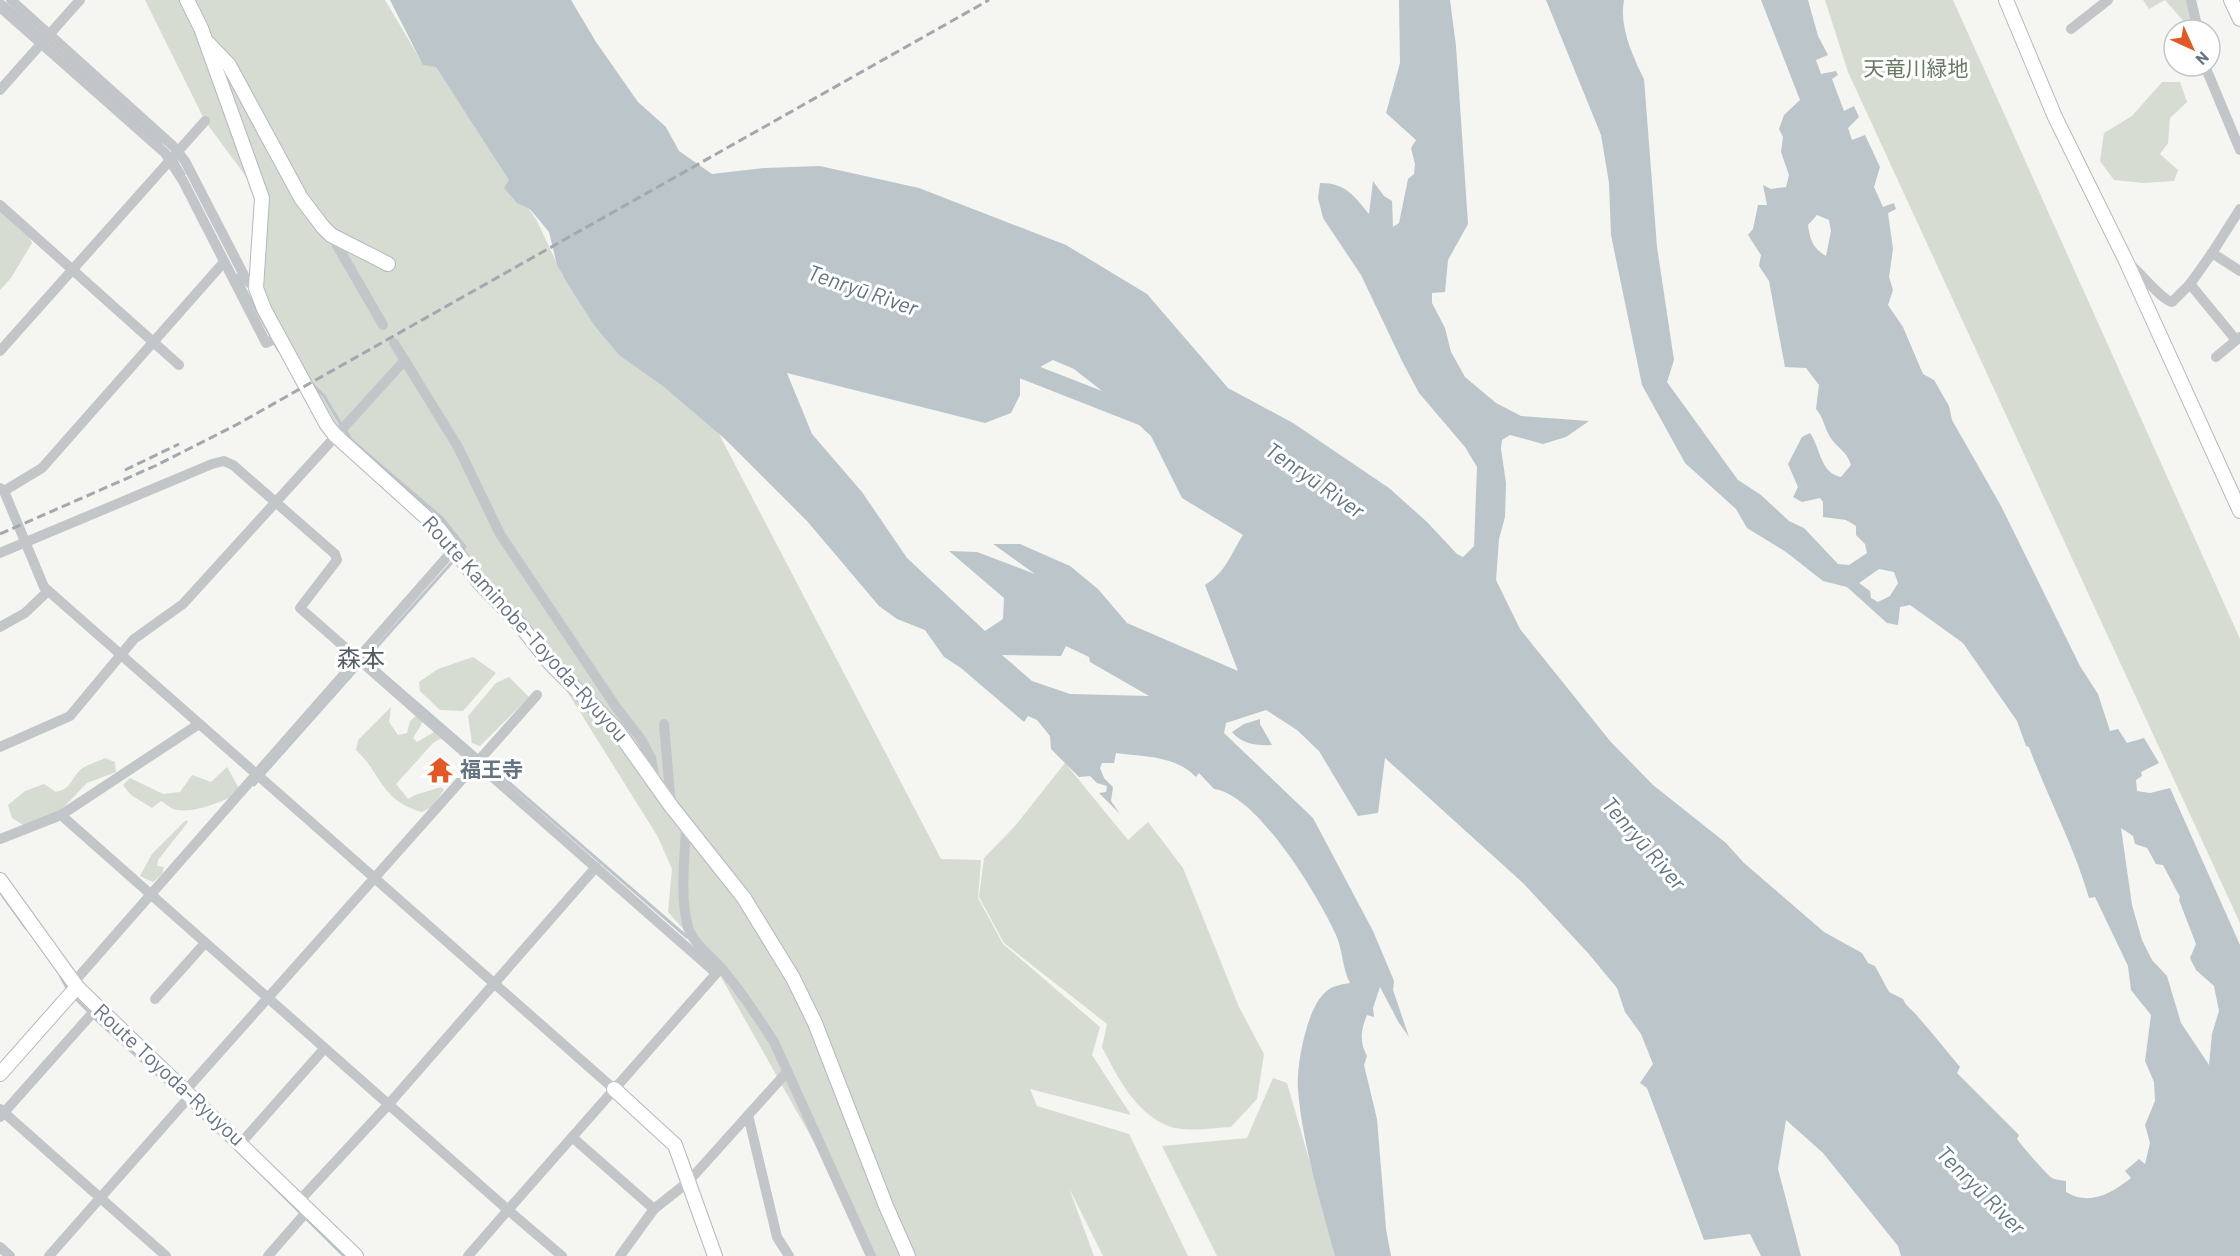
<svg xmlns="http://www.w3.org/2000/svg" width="2240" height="1256" font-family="Barlow,'Noto Sans JP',sans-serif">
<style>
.green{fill:#d6dcd2}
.water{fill:#bbc5ca;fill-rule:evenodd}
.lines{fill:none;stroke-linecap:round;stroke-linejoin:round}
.stream{stroke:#bbc5ca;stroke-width:3}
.river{stroke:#bbc5ca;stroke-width:18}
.secondary-casing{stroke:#b4b9be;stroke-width:16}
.street{stroke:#c2c6c9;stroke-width:10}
.secondary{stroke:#fff;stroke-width:14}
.rail{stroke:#a3a8ae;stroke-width:3;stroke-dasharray:9 4.5;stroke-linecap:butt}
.labels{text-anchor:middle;stroke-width:6;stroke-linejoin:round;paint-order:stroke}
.park-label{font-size:21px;fill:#677963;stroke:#fff}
.street-label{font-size:21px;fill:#647482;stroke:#fff}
.poi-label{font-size:21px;font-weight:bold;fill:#647482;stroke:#fff;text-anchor:start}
.water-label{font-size:22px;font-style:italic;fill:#60757f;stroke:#fff}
.quarter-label{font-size:24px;fill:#525d67;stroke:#fff}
</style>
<rect width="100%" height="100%" fill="#f5f5f1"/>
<g class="green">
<polygon points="145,0 385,0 423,64 436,67 537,221 563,276 719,434 941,859 981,860 978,898 1003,944 1100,1027 1092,1055 1131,1115 1030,1089 1037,1106 1129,1134 1188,1256 1103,1256 1069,1188 1094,1256 874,1256 837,1183 712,961 668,912 672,869 658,837 545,656 432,522 322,415 256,282 262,198 205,121"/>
<polygon points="1825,0 1953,0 2240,639 2240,923 1848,72"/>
<polygon points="2143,0 2187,0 2192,21 2187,25 2165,0 2149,9"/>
<polygon points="2162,82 2180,82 2187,102 2170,118 2168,143 2160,154 2178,170 2174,181 2144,183 2114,180 2100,161 2104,133 2132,116"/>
<polygon points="0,210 22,223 32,243 11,278 0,290"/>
<polygon points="473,657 496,673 463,711 440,710 420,691 419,682 438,669"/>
<polygon points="509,677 529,697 480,746 472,743 468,716 496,683"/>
<path d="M 391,707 L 389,722 L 398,735 L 407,733 L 410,721 L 417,715 L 424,720 L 413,738 L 417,742 L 434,732 L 442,738 L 433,743 L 396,784 L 408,799 L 415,795 L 441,787 L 444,790 L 432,807 L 422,812 C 381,801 382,774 356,750 L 358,740 Z"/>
<path d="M 105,758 L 115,762 L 116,772 L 87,783 L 60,811 L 28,828 L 12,818 L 8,805 L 25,791 L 44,784 L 56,792 C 72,789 71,778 81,769 C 88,764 98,762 105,758 Z"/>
<path d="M 1065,763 L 1128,840 L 1148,822 L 1183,868 L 1239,1007 L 1264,1054 L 1257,1099 L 1231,1127 C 1212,1128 1183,1133 1166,1125 C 1134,1111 1117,1076 1102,1047 L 1107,1024 L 1004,943 L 979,897 L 984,858 L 1015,826 Z"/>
<path d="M 227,767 L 241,792 C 224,801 192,815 173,809 C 170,808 165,803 161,801 L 152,808 L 131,795 L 123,785 L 130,778 L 163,794 L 180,792 L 192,775 L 211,782 Z"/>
<polygon points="186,820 188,822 158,860 157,866 164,867 162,874 153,882 140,876 152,854"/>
<polygon points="1273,1078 1287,1083 1337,1256 1217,1256 1162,1146 1247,1138"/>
</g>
<g class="water">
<path d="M 390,0 L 571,0 L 596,42 L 638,102 L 666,127 L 679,151 L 712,174 L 765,168 L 820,166 L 919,188 L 1066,245 L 1147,294 L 1228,388 L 1293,423 L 1389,488 L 1427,522 L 1457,554 L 1463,557 L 1474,546 L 1477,467 L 1465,447 L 1419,393 L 1402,361 L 1361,275 L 1323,218 L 1318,198 L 1320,183 C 1346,183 1354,196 1369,214 L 1373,181 L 1384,196 L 1392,201 L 1393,227 L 1399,223 L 1408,179 L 1414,174 L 1415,164 L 1411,148 L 1416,140 L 1386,113 L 1400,63 L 1399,0 L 1450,0 L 1456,46 L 1468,224 L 1448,260 L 1445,292 L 1432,293 L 1432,303 L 1445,328 L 1451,352 L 1465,377 L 1496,403 L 1521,416 L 1589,421 L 1566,437 L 1543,444 L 1510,435 L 1502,440 L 1501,449 L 1506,483 L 1505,517 L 1499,539 L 1496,580 L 1520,629 L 1610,741 L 1653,785 L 1726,843 L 1744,863 L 1824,932 L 1862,953 L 1868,963 L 1875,966 L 1889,992 L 1903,999 C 1906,1007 1913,1010 1918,1017 C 1933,1034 1946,1050 1960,1067 L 1957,1073 L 2019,1135 L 2017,1139 C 2022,1146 2047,1175 2052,1178 C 2056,1180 2062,1180 2066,1181 L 2066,1192 C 2089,1206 2111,1194 2131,1178 L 2125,1171 L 2139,1159 L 2145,1164 L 2150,1143 L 2145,1125 L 2155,1101 L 2154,1082 L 2145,1061 L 2151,1015 L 2131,990 L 2128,966 L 2095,897 L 2089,898 C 2074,846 2048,798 2029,747 L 2026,746 L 2017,721 L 1963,643 L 1910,605 L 1900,607 L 1898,625 L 1887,623 L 1847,587 L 1823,581 L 1786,552 L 1747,528 L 1736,509 L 1685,463 L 1642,385 L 1611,235 L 1609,183 L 1601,135 L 1546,0 L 1624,0 C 1619,26 1632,55 1644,79 L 1657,247 L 1674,360 L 1667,382 L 1738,480 L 1761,495 L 1789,521 L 1804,528 L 1838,564 L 1849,565 L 1867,553 L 1865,544 L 1856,535 L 1856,526 L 1846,520 L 1823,517 L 1823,502 L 1820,498 L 1802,502 L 1793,497 L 1798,487 L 1788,464 L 1802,437 L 1810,433 C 1821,449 1820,473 1841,477 L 1851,465 C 1847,451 1837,448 1830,437 C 1824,427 1824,418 1816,409 L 1819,385 L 1806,368 L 1785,367 L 1769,281 L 1759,266 L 1761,255 L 1748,235 L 1753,229 L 1758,205 L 1767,205 L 1763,185 L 1771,189 L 1786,187 L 1789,175 L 1781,152 L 1783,137 L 1779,129 L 1784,115 L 1800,100 L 1761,0 L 1808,0 L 1818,36 L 1828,55 L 1816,60 L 1821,74 L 1836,71 L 1838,75 L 1832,79 L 1844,111 L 1854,106 L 1859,117 L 1848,128 L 1852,140 L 1865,135 L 1880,167 L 1874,187 L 1883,207 L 1894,203 L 1896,209 L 1888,213 L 1893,249 L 1889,277 L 1893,290 L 1888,305 L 1903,327 L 1923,374 L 1934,380 L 1949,406 L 1952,420 L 2001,506 L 2080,666 L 2098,694 L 2110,731 L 2118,729 L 2127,743 L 2144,738 L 2159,763 L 2141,772 L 2142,776 L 2136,780 L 2137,791 L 2150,793 L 2170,788 L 2240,945 L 2240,1256 L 1901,1256 L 1898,1246 L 1823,1153 L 1786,1120 L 1778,1169 L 1801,1256 L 1761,1256 L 1750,1234 L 1704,1240 L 1647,1088 L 1640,1083 L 1653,1064 L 1641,1034 L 1625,1012 L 1617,988 L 1588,953 L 1523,883 L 1385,758 L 1378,813 L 1358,816 L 1319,751 L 1297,730 L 1266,710 L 1226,723 L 1224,733 L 1313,818 L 1373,931 L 1394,981 L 1393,990 L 1409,1037 L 1399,1023 L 1380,987 L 1373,1008 L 1374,1017 L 1367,1015 C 1361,1030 1359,1041 1367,1056 L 1364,1065 L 1377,1119 L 1386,1229 L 1391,1256 L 1335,1256 C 1321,1203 1302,1143 1298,1089 C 1296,1066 1307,1004 1328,990 C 1333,986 1343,984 1350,983 C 1342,968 1343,950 1336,935 C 1319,897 1257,794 1214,789 L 1199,773 L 1196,777 C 1175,755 1143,757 1116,753 L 1114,763 L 1102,763 L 1100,768 L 1104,778 L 1113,787 L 1111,801 L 1120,814 L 1099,793 L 1106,792 L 1107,786 L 1097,783 L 1090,776 L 1079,777 L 1051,749 L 1050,736 L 1037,720 L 1028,716 L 1024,722 L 961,668 L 944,657 L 925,630 L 897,619 L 879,606 L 807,521 L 725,439 L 663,386 L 619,355 L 594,325 L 569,286 L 557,265 L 549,232 L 530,209 L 517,203 L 504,188 L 509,180 L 436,67 L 423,65 ZM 1817,215 L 1829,220 L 1831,231 L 1826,256 C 1813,248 1810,240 1808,225 ZM 1053,360 L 1074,369 L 1102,391 L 1151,436 L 1182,498 L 1243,535 C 1230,555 1226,572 1205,585 L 1238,671 L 1127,623 L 1098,589 L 1070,566 L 1020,544 L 993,544 L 1035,574 L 977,552 L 949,551 L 1004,598 L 1003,619 L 985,631 L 907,558 L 862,492 L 812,434 L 787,373 L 985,423 L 1011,413 L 1020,395 L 1020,378 ZM 1879,569 L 1894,572 L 1898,583 L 1890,596 L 1878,602 L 1871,598 L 1870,591 L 1859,583 ZM 1066,646 L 1089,657 L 1090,662 L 1149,696 L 1070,694 L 1032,681 L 1002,655 L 1061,656 ZM 2121,828 L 2133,836 L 2135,844 L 2147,848 L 2156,864 L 2163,865 L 2180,897 L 2179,900 L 2196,944 L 2190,958 L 2196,970 L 2214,986 L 2219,1011 L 2212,1034 L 2209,1065 L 2181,1023 L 2167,976 L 2152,960 L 2142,940 L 2132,905 Z"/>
<path d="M 1260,719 L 1260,724 L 1272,745 C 1257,746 1242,744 1232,732 L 1244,724 Z"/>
</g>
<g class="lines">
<g class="stream">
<polyline points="1,0 43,37"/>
<polyline points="48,41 161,143"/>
<polyline points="175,159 184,174"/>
<polyline points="237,275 279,351"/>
<polyline points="311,383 324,396 342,426"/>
<polyline points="346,431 351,440 442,518 465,547 461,552"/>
<polyline points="366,659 478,756"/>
<polyline points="483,760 687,937"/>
<polyline points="254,785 455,559"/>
<polyline points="0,892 26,928"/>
<polyline points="60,975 68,990"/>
<polyline points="75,998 89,1012"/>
<polyline points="93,1017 184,1099"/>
<polyline points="247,1160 344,1256"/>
</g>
<polyline class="river" points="1008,364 1141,416"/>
<g class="secondary-casing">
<g id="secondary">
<polyline points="187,0 201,28 262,198 256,288 264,309 327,425 335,435 439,529 478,581 520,625 550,663 617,730 671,806 744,898 793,978 815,1023 886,1206 908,1256"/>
<polyline points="2006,0 2055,117 2126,261 2240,511"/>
<polyline points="2231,0 2240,19"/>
<polyline points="208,43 229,65 301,198 323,227 331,235 388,264"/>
<polyline points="0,880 77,987 356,1256"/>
<polyline points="0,1074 77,987"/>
<polyline points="614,1089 675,1145 715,1256"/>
</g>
</g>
<g class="street">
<polyline points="11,0 173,146 185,161 247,281 256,288"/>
<polyline points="2191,0 2198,30"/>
<polyline points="0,7 165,153 183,181 266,343 279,337"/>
<polyline points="2071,29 2108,0"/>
<polyline points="2205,66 2240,150"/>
<polyline points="0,90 80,0"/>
<polyline points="0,205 179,365"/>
<polyline points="2240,209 2212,253 2240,271"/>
<polyline points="331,235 383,325"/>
<polyline points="2212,253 2190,284 2236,340"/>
<path d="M 2126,261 C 2140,271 2160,299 2172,302 L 2190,284"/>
<polyline points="394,343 458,447 500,534 616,707 641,739 651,758 655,781"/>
<polyline points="0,351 205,121"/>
<polyline points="2216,357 2240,337"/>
<polyline points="0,488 4,491 44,587 614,1089"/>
<polyline points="4,491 42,468 224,262"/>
<polyline points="0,553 212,464 224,461 233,465 335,554 337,560 300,608 716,973"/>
<polyline points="0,627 25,613 48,591"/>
<polyline points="664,724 671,806"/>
<polyline points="0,747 70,716 134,639 183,604 405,360"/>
<polyline points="61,815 508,1210 721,968"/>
<path d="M 686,826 C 685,857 680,893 687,923 C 690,942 712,957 723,970 C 742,993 758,1017 774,1042 L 871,1256"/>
<polyline points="0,839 61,815 199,724"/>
<polyline points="74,982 454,549"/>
<polyline points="155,999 205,943"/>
<polyline points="186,1090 537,695"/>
<polyline points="0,1109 166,1256"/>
<polyline points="748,1115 777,1237 789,1256"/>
<polyline points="0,1117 97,1008"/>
<polyline points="572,1137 654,1209"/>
<polyline points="241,1143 324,1049"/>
<polyline points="300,1200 388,1105 596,867"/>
<polyline points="0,1247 10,1256"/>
<polyline points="49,1256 191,1095"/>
<polyline points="268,1256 309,1209"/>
<polyline points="468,1256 508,1210 562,1256"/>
<polyline points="620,1256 654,1209 688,1182 787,1072"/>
</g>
<use href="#secondary" class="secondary"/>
<g class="rail">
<polyline points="125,470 179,444"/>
<polyline points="0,534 155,466 236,425 989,0"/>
</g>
</g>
<defs>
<g id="temple-bare" transform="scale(2.07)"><path d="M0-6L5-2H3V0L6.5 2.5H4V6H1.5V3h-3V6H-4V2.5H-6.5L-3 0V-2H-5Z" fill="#e05926" stroke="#fff" stroke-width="2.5" paint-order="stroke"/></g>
</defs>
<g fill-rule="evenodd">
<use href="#temple-bare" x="440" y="770"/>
</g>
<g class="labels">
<g class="park-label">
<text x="1916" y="76">天竜川緑地</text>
</g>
<g class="street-label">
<text transform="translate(525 629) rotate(48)" y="7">Route Kaminobe-Toyoda-Ryuyou</text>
<text transform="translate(169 1075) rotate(43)" y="7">Route Toyoda-Ryuyou</text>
</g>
<g class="poi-label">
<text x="460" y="777">福王寺</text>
</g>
<g class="water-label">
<text transform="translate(863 290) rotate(19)" y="8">Tenryū River</text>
<text transform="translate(1315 480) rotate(35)" y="8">Tenryū River</text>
<text transform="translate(1644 843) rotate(49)" y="8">Tenryū River</text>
<text transform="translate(1981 1190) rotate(45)" y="8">Tenryū River</text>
</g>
<g class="quarter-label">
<text x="361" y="667">森本</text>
</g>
</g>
<g transform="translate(2192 48) rotate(135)"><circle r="28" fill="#ffffff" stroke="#c1c7cd" stroke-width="1.5"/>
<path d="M0-4.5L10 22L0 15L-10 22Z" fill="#e05926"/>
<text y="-9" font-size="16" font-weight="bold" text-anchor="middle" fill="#647482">N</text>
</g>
</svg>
